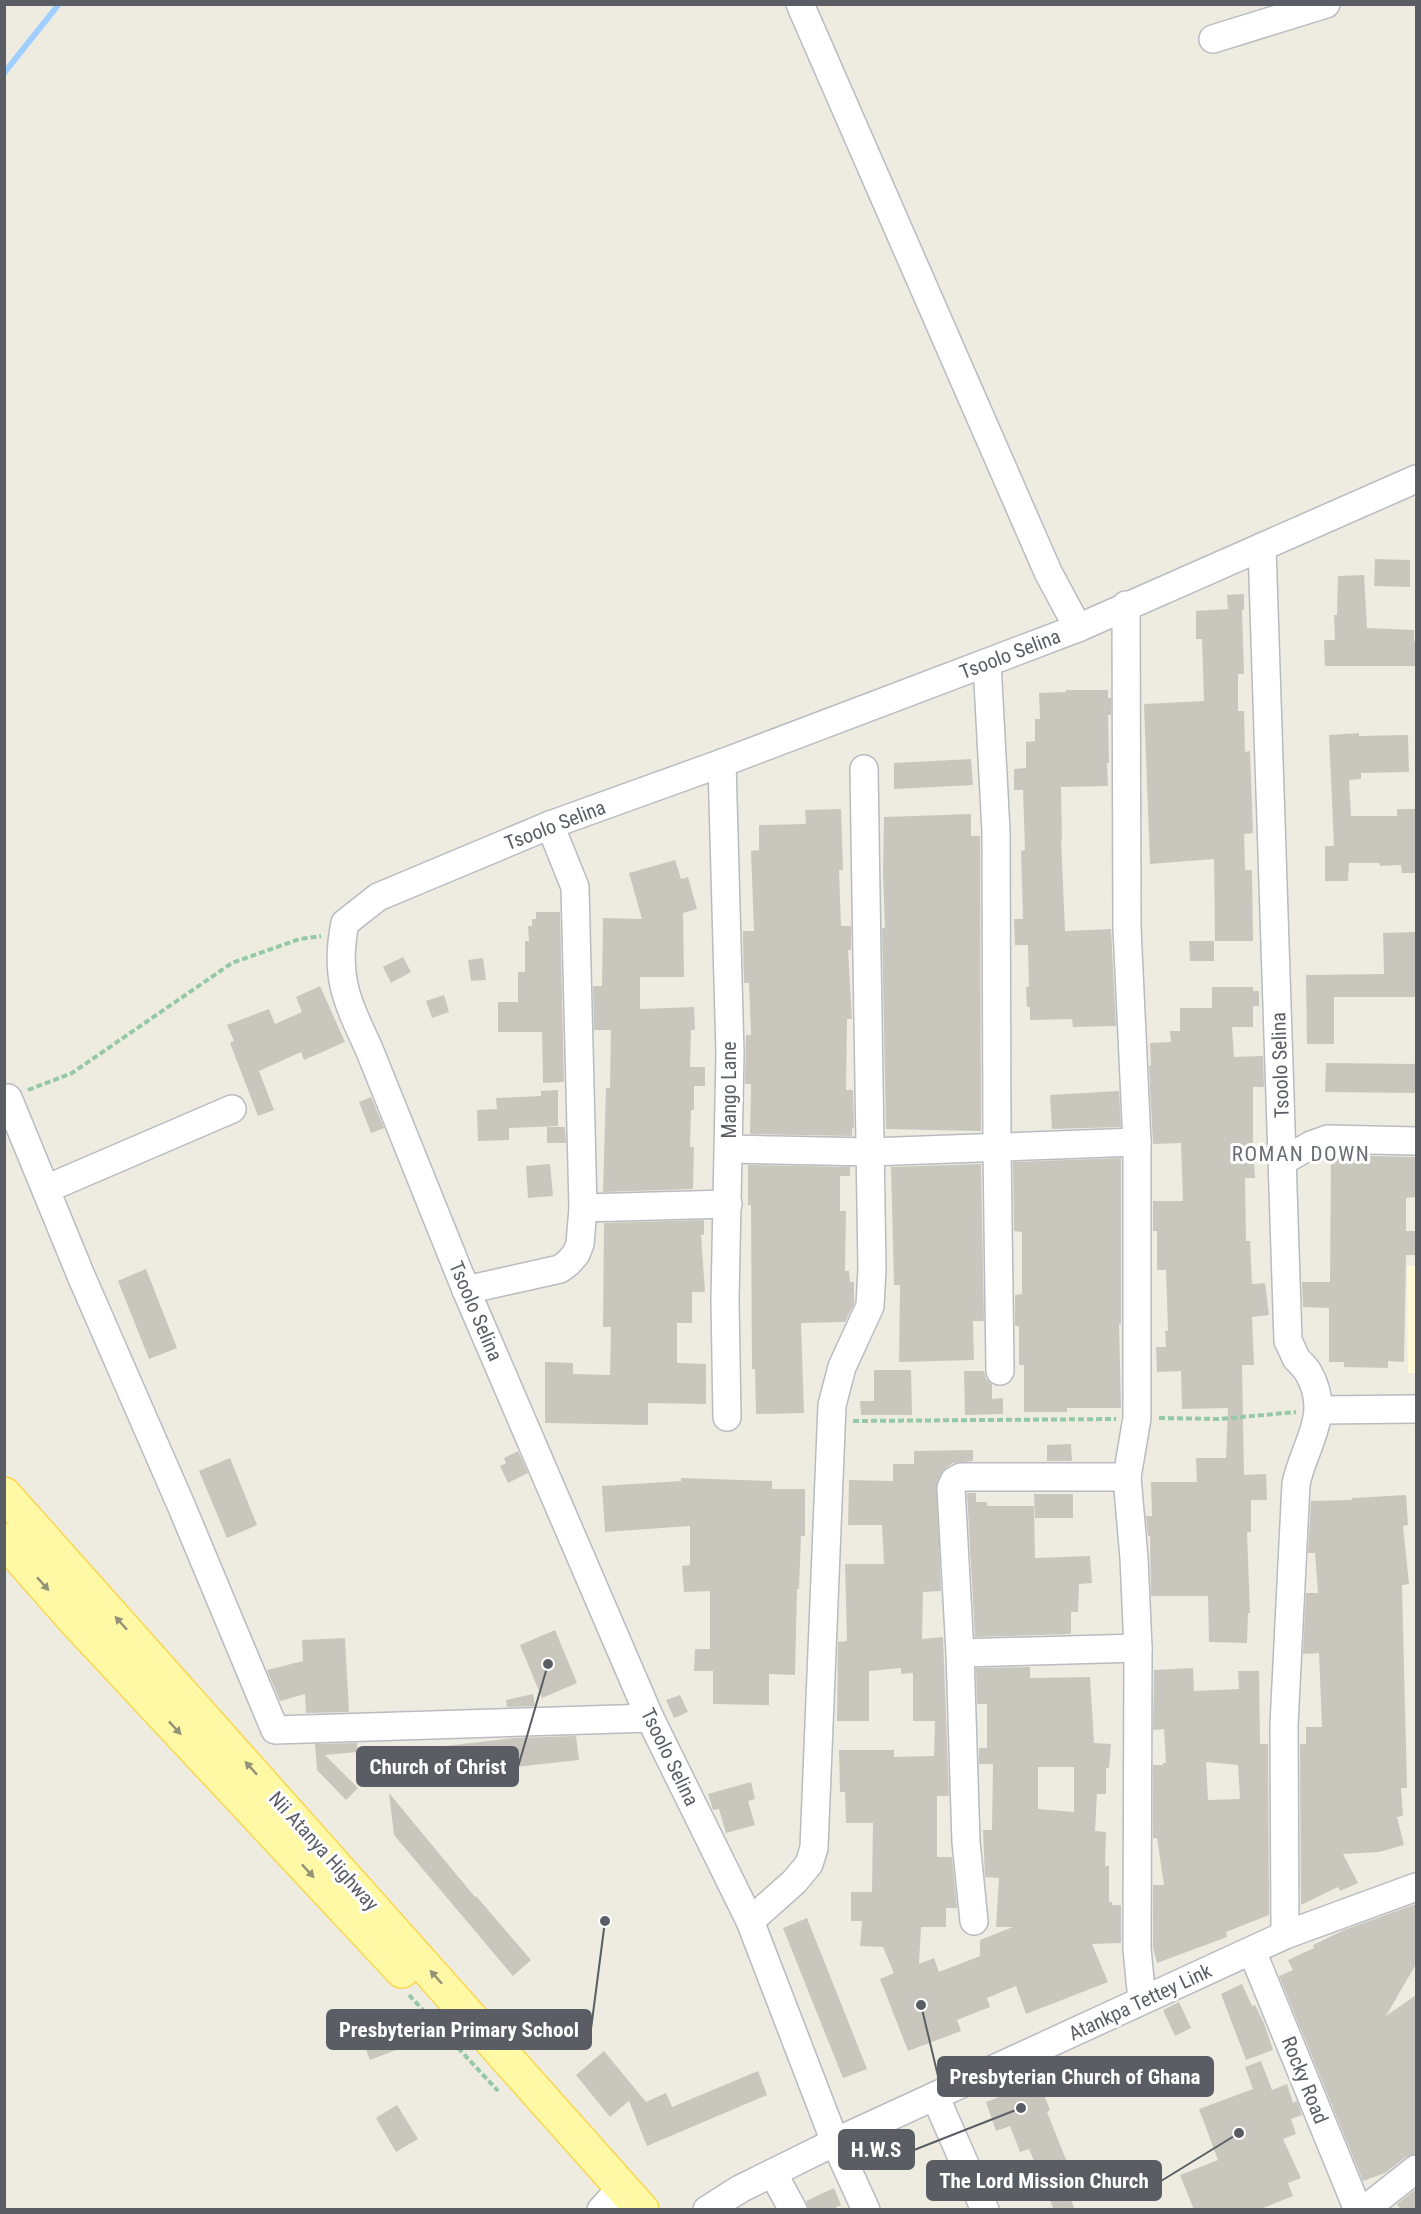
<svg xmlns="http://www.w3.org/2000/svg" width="1421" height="2214" font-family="'Roboto Condensed',sans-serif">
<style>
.commercial{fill:#fff9d5}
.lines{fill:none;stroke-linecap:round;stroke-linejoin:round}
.stream{stroke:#a0ceff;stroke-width:6}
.building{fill:#c9c6be;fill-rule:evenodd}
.minor-casing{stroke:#b9bbc1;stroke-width:30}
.major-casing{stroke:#f9d74e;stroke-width:36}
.path{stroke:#94c8a7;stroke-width:4;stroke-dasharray:6 3;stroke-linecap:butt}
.minor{stroke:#fff;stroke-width:27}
.major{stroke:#fff8a5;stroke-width:33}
.oneway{fill:#94937a}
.labels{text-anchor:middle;stroke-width:6;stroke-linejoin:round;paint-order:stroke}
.street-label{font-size:20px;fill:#5a5d63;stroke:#fff}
.neighbourhood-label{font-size:21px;letter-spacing:1.5px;fill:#6b6f75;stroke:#fff}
.leader{fill:none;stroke:#5a5d63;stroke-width:2}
.callout-dot{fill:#5a5d63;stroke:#fff;stroke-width:2}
.callout{fill:#5a5d63;stroke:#5a5d63;stroke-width:2}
.callout-label{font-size:21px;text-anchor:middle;font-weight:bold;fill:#fff}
</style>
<rect width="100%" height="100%" fill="#eeece1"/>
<polygon class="commercial" points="1407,1266 1416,1266 1416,1373 1408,1373"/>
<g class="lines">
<polyline class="stream" points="4,73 59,4"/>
</g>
<g class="building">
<polygon points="1375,559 1410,560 1410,587 1374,586"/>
<polygon points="1364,575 1367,628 1414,630 1414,641 1416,641 1416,666 1325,666 1324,640 1335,640 1334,615 1337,615 1338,576"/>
<polygon points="1244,594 1244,610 1242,610 1244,674 1238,674 1238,711 1244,711 1245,752 1250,751 1253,833 1244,834 1245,870 1252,870 1253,941 1215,941 1214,859 1150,864 1144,704 1204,701 1202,639 1196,639 1196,611 1228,609 1227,595"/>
<polygon points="1066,690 1108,690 1108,698 1111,698 1111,715 1108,715 1109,763 1107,763 1108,786 1061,787 1062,839 1061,839 1065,931 1111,929 1116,1026 1073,1027 1072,1019 1030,1020 1030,1007 1027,1007 1026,987 1029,987 1028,945 1015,945 1014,919 1023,919 1021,851 1025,850 1023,790 1014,790 1014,769 1026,768 1026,742 1035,741 1035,719 1040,719 1039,693 1066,692"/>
<polygon points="1359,733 1359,736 1408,735 1409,772 1361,773 1361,779 1349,780 1351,816 1397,816 1397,809 1416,809 1416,873 1402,873 1401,865 1380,866 1379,863 1349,863 1348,881 1325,881 1325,846 1334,846 1329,735"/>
<polygon points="971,759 973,785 894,789 894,763"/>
<polygon points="841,809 843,870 839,870 841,926 851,926 851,950 848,950 852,1019 847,1019 846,1090 853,1090 854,1129 852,1128 852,1136 750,1134 751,1084 745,1084 746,1035 751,1035 749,983 744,983 743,945 743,931 754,931 751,851 759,850 759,825 806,824 805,810"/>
<polygon points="971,814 971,836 980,836 981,1131 886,1129 882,928 885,928 883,873 884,817"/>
<polygon points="675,860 681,879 688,877 697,909 683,913 684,977 640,977 640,1009 694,1007 695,1030 691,1030 690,1067 705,1067 705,1086 694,1086 694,1110 691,1110 690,1147 694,1147 693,1189 603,1192 606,1088 610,1088 611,1030 594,1030 593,986 602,986 603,918 642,919 629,873"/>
<polygon points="536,912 560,912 564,1082 543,1083 542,1032 498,1032 498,1002 518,1002 518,972 525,972 525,941 529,941 528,926 532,926 532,919 536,919"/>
<polygon points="1416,932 1416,997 1334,997 1334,1044 1307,1044 1306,975 1384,974 1383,933"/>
<polygon points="1189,941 1214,941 1214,961 1190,961"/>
<polygon points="403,957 411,972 391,983 383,967"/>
<polygon points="483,958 486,980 471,981 468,960"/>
<polygon points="320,986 345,1042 304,1060 301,1052 259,1071 274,1110 258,1116 230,1043 234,1041 227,1025 269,1009 275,1024 302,1012 296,997"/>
<polygon points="1212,987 1253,987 1253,991 1259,991 1259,1006 1253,1006 1253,1027 1232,1027 1234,1057 1263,1056 1264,1087 1253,1087 1253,1147 1255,1178 1245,1178 1246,1241 1250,1241 1252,1284 1265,1283 1269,1315 1252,1317 1254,1365 1242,1365 1244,1475 1266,1474 1267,1500 1251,1500 1251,1532 1247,1532 1250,1613 1248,1613 1247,1643 1209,1642 1208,1596 1151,1596 1150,1536 1148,1536 1146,1516 1152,1516 1151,1482 1197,1482 1196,1458 1226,1458 1228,1408 1182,1409 1181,1371 1157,1372 1156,1347 1166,1347 1165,1331 1168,1331 1166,1270 1157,1270 1157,1231 1153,1231 1153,1201 1183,1201 1181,1143 1153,1144 1149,1066 1151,1066 1150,1043 1171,1042 1170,1031 1180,1031 1180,1008 1212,1008"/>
<polygon points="444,995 449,1012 432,1018 426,1001"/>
<polygon points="1326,1063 1416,1064 1416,1093 1325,1092"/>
<polygon points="558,1090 558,1126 509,1128 509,1140 478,1141 477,1110 497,1109 496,1098 541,1096 541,1091"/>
<polygon points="1119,1091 1121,1127 1052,1129 1050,1095"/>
<polygon points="371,1097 384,1128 371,1133 359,1102"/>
<polygon points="547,1127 565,1127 566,1143 547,1143"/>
<polygon points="1331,1155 1416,1157 1416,1197 1406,1198 1406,1231 1416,1231 1416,1255 1406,1255 1404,1362 1388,1361 1388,1368 1344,1367 1344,1362 1329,1362 1329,1308 1303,1307 1302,1282 1330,1282"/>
<polygon points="1121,1158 1121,1324 1119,1324 1121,1408 1067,1408 1067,1412 1024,1412 1024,1365 1019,1365 1019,1326 1015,1326 1015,1295 1022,1294 1022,1232 1014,1231 1013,1162"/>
<polygon points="550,1164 553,1196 528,1198 526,1166"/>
<polygon points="981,1164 984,1321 973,1321 974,1360 899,1362 900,1285 894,1285 891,1167"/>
<polygon points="748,1165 850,1167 850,1176 840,1176 840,1211 846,1211 845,1271 849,1271 850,1282 854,1282 854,1304 845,1322 801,1323 804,1413 756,1414 755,1369 752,1369 751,1205 748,1205"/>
<polygon points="704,1220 704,1235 701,1235 705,1292 692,1292 692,1323 677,1323 677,1363 706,1364 706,1404 648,1403 648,1425 545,1423 545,1362 573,1363 573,1374 610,1375 611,1327 603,1327 604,1223"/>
<polygon points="146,1269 177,1348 149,1359 118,1281"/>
<polygon points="874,1370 911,1370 912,1415 861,1415 860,1401 874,1401"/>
<polygon points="964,1371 984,1371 986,1379 992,1384 992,1399 1003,1398 1003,1414 965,1415"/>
<polygon points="1071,1444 1072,1461 1047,1461 1047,1445"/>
<path d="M 973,1450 L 973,1461 L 953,1463 L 946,1468 L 937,1482 L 941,1591 L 923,1592 L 922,1639 L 943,1637 L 949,1796 L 937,1796 L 937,1857 L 952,1857 L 957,1908 L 946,1908 L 946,1927 L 921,1927 L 919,1964 L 934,1958 L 939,1972 L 980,1956 L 980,1940 L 1013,1927 L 996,1927 L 999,1878 L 985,1877 L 983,1830 L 992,1830 L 993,1764 L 979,1764 L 979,1748 L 987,1748 L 987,1704 L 977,1704 L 976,1668 L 1030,1667 L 1030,1678 L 1090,1677 L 1094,1743 L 1111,1744 L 1109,1768 L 1106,1768 L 1106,1794 L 1097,1794 L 1095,1831 L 1106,1832 L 1105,1866 L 1109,1866 L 1109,1902 L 1112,1902 L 1112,1905 L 1121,1905 L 1121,1943 L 1092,1944 L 1108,1982 L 1026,2014 L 1016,1986 L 987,1998 L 990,2007 L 957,2020 L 961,2031 L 908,2051 L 880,1979 L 894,1973 L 883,1947 L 860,1946 L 862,1921 L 851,1921 L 851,1892 L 872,1892 L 873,1823 L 846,1823 L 845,1792 L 840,1792 L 839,1750 L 894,1750 L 894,1757 L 934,1756 L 935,1721 L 913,1721 L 913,1673 L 901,1674 L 901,1668 L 869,1671 L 869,1721 L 837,1721 L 838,1642 L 847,1641 L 845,1564 L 884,1564 L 882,1525 L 848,1525 L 849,1480 L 893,1481 L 893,1464 L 914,1464 L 914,1451 ZM 1038,1767 L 1074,1767 L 1074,1812 L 1038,1809 Z"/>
<polygon points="518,1451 528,1473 508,1483 500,1466 506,1463 504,1458"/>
<polygon points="230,1458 257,1525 227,1538 199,1471"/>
<polygon points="681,1478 772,1481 772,1489 805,1489 805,1536 801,1536 799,1589 797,1589 795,1675 769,1674 769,1705 713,1704 713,1671 694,1671 695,1649 710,1649 710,1591 684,1592 682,1566 690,1565 690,1526 605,1532 602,1486 681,1481"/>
<polygon points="967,1493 976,1493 976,1502 987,1502 987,1506 1034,1506 1035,1558 1090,1556 1092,1583 1079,1584 1078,1612 1071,1612 1071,1634 975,1637"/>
<polygon points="1034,1494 1073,1494 1073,1518 1035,1518"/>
<polygon points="1406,1495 1408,1525 1403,1526 1409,1584 1402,1585 1407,1788 1401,1788 1403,1816 1397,1817 1404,1845 1379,1852 1343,1854 1358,1883 1340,1891 1338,1887 1301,1905 1300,1744 1306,1744 1306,1727 1322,1727 1319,1653 1303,1654 1306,1593 1318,1593 1315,1553 1308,1553 1311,1501 1352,1500 1352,1498"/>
<polygon points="555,1630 577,1683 542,1698 520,1645"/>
<polygon points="345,1638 349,1712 306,1713 305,1694 280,1701 267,1670 303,1661 302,1640"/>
<path d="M 1193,1668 L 1194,1691 L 1239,1689 L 1238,1671 L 1259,1671 L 1260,1744 L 1268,1744 L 1269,1915 L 1226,1932 L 1227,1937 L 1157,1963 L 1153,1948 L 1153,1885 L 1164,1885 L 1157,1838 L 1153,1838 L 1153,1765 L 1163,1765 L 1163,1763 L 1166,1763 L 1164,1729 L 1153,1730 L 1154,1670 ZM 1206,1762 L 1238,1765 L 1240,1799 L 1208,1800 Z"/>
<polygon points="533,1694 535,1706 507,1707 506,1700"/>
<polygon points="680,1695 688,1712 674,1718 666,1700"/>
<polygon points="576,1736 579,1760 388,1781 385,1753 515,1738"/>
<polygon points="357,1743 358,1752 325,1755 358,1788 346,1800 317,1770 315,1744"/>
<polygon points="751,1782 755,1799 748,1801 755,1825 726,1833 719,1809 713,1810 708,1794"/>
<polygon points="389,1793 475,1897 476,1896 531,1960 513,1976 394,1835"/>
<polygon points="1416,1904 1416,1964 1386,2016 1416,1995 1416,2154 1406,2157 1385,2173 1363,2181 1279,1976 1293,1970 1288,1960 1314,1948 1313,1945 1344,1930"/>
<polygon points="807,1918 867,2069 843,2078 783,1928"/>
<polygon points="1242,1984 1252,2006 1255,2005 1264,2023 1273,2050 1246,2060 1221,1994"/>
<polygon points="1179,2002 1191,2028 1175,2036 1163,2010"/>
<polygon points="386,2024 396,2050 370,2060 360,2034"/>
<polygon points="604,2051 646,2102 666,2093 672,2107 758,2071 767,2095 647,2146 629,2101 610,2117 576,2075"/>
<polygon points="1261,2061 1272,2090 1287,2084 1293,2103 1297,2101 1302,2115 1291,2119 1296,2134 1283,2139 1301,2178 1288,2183 1293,2196 1258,2210 1194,2210 1180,2175 1218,2160 1199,2109 1253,2089 1245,2067"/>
<polygon points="1039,2082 1050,2110 1047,2112 1071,2172 1062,2176 1075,2210 1054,2210 1029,2149 1020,2152 1010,2126 996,2131 986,2102"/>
<polygon points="397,2105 418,2139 396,2152 376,2118"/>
<polygon points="834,2188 841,2205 831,2210 809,2210 806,2201"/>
<polygon points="1416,2189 1416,2210 1401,2210 1397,2204"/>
</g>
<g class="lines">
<g class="minor-casing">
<g id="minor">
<polyline points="800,4 1048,572 1078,628"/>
<polyline points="1213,39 1326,4"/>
<path d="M 1262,547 L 1288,1341 C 1291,1346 1293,1352 1296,1358 C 1300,1363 1305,1367 1308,1372 C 1333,1415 1304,1444 1296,1484 L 1284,1725 L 1285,1935"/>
<polyline points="1126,605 1127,928 1137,1142 1137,1418 1127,1477 1134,1558 1138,1648 1137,1949 1142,2000"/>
<polyline points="987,663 996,831 997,1148 1000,1371"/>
<polyline points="722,763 730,1053 725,1300 727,1417"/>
<polyline points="8,1098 82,1278 181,1505 275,1730 650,1718"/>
<polyline points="729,1149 870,1152 1137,1142"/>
<polyline points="1283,1161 1311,1145 1328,1139 1416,1141"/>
<polyline points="46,1189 232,1109"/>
<polyline points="583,1208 728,1204"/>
<polyline points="466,1290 560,1269 568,1263 576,1254 580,1244 583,1208 575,887 550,825"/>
<polyline points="1320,1410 1416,1409"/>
<polyline points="960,1653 1138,1648"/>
<polyline points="750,1921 794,1882 809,1864 814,1848 832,1405 842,1367 870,1306 872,1269 864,769"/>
<polyline points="974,1921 966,1842 960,1653 951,1488 954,1481 961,1477 1127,1477"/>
<polyline points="1252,1951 1358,2210"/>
<polyline points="935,2096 985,2210"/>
<polyline points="773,2173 793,2210"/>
<polyline points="601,2210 612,2198"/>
<polyline points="707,2210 740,2189 835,2142 1285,1935 1416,1887"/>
<path d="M 866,2210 L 835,2142 L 750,1921 L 650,1718 L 466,1290 L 369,1049 C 347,1001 334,977 345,923 L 378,897 L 550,825 L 722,763 L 1078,628 L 1416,479"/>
<polyline points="1364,2210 1416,2169"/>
</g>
</g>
<g class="major-casing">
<g id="major">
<polyline points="4,1494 642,2210"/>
<polyline points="4,1540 76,1622 402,1971"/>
</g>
</g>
<g class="path">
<polyline points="28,1090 72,1073 232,963 300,939 321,936"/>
<polyline points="1159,1418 1220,1419 1296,1412"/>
<polyline points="853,1421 1116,1419"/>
<polyline points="409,1995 498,2091"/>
</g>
<use href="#minor" class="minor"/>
<use href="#major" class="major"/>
</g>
<defs><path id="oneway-solid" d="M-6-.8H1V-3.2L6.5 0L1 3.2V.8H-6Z" transform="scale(1.5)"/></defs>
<g class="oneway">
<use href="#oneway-solid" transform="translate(43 1584) rotate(49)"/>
<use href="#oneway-solid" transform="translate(121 1623) rotate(-132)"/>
<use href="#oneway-solid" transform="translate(175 1728) rotate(47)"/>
<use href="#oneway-solid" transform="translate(251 1768) rotate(-132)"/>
<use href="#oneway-solid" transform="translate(308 1871) rotate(47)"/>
<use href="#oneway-solid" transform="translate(436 1977) rotate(-132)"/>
</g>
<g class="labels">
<g class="street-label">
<text transform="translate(1010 654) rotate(-21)" y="7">Tsoolo Selina</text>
<text transform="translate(555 825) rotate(-21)" y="7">Tsoolo Selina</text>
<text transform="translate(1280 1065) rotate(-92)" y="7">Tsoolo Selina</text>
<text transform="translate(729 1090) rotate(-90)" y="7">Mango Lane</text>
<text transform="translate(476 1311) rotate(67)" y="7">Tsoolo Selina</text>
<text transform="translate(670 1757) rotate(64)" y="7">Tsoolo Selina</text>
<text transform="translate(324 1851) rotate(48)" y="7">Nii Atanya Highway</text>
<text transform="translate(1140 2002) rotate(-25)" y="7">Atankpa Tettey Link</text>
<text transform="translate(1305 2080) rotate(68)" y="7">Rocky Road</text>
</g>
<g class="neighbourhood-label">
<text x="1301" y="1161">ROMAN DOWN</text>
</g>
</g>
<path class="leader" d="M548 1664L518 1767M605 1921L591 2029M921 2005L938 2076M1021 2108L914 2150M1239 2133L1161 2181"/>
<g class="callout-dot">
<circle cx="548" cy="1664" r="6"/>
<circle cx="605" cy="1921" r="6"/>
<circle cx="921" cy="2005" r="6"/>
<circle cx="1021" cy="2108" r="6"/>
<circle cx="1239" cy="2133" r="6"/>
</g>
<g class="callout">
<rect x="357" y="1747" width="161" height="39" rx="6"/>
<rect x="327" y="2010" width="264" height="39" rx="6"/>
<rect x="938" y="2057" width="275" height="39" rx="6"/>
<rect x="839" y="2130" width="75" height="39" rx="6"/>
<rect x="927" y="2161" width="234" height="39" rx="6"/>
</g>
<g class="callout-label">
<text x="438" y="1774">Church of Christ</text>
<text x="459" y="2037">Presbyterian Primary School</text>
<text x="1075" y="2084">Presbyterian Church of Ghana</text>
<text x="876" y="2157">H.W.S</text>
<text x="1044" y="2188">The Lord Mission Church</text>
</g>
<rect width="1421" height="2214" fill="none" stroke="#5a5d63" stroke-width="12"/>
</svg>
